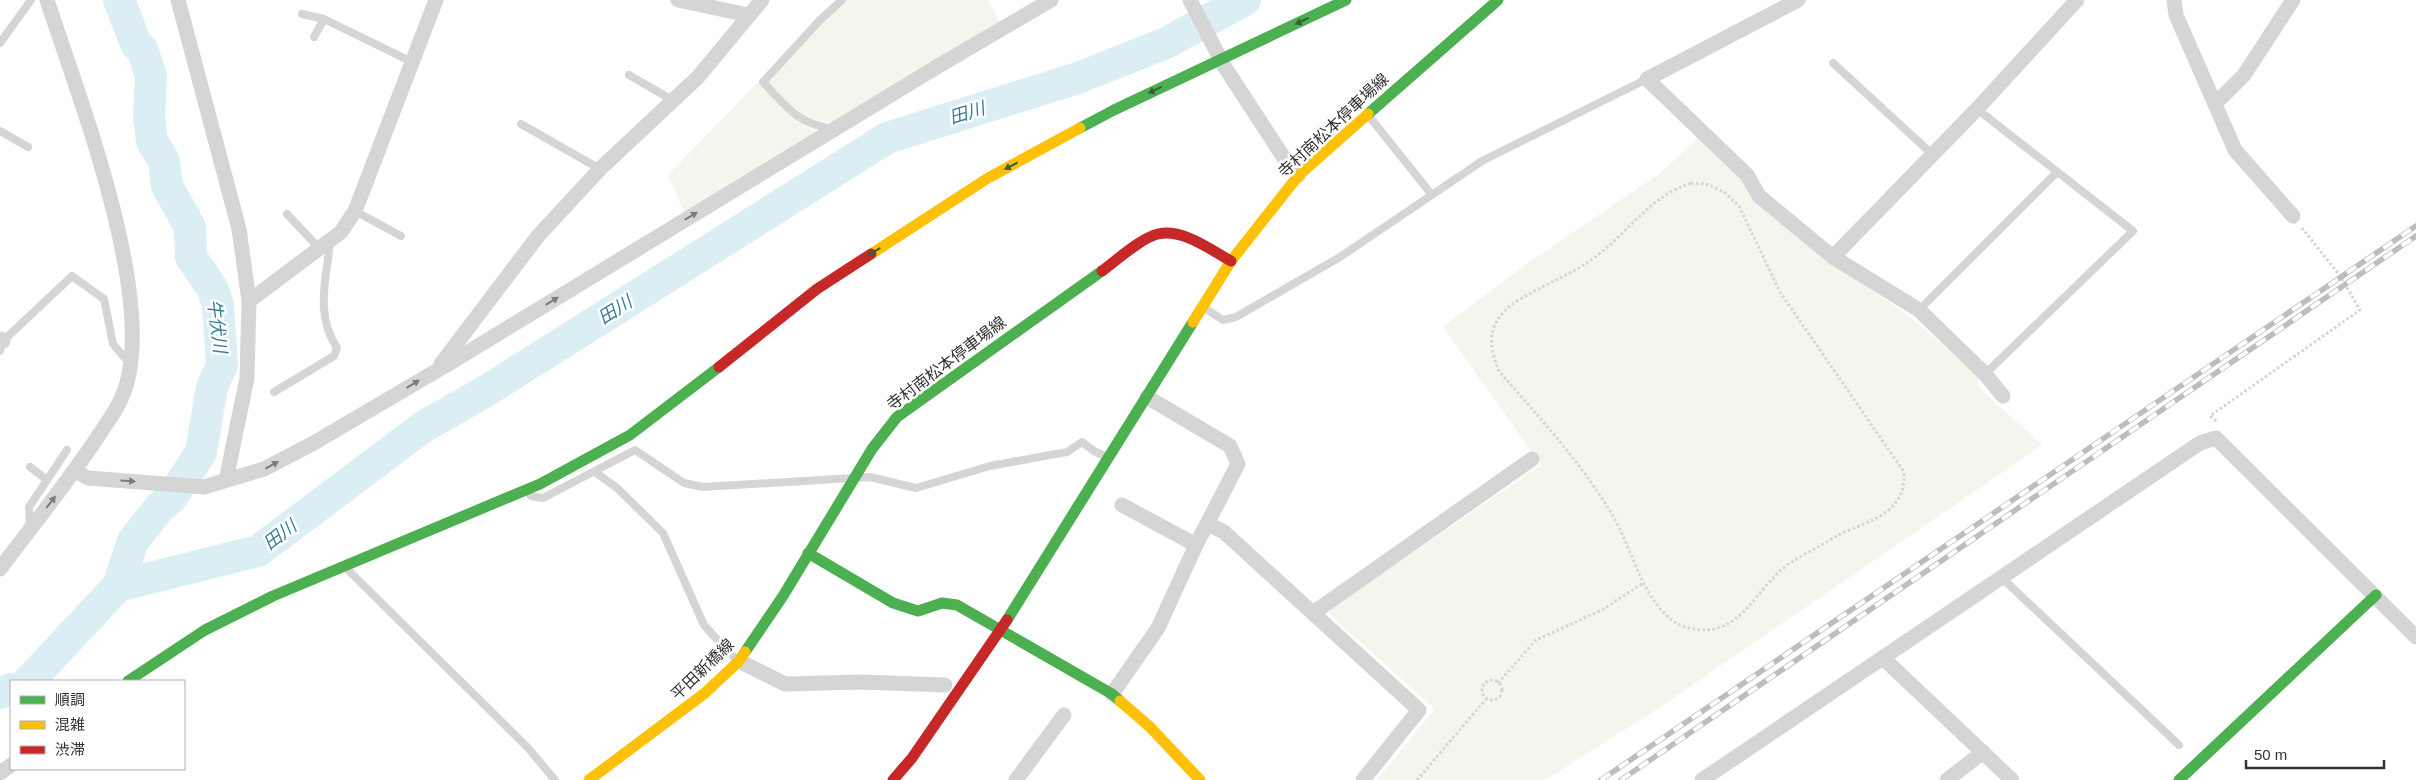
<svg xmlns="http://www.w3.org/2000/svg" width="2416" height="780" font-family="Arial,'Noto Sans JP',sans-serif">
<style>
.green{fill:#f3f6ed}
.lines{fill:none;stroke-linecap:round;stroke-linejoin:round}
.river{stroke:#daeef4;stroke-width:32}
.path{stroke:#d5d5d5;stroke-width:3;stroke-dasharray:2.5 2.5;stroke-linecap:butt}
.lane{stroke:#d5d5d5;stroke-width:8}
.street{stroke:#d5d5d5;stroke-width:15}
.fast{stroke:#4caf50;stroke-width:11}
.slow{stroke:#ffc107;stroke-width:11}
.jam{stroke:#c62828;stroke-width:11}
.rail-casing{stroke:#bdbdbd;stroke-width:5.5}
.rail{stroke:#fff;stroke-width:4;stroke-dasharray:11;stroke-linecap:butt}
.oneway{fill:#3a5d3c}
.oneway2{fill:#7b7b7b}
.labels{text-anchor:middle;stroke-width:5;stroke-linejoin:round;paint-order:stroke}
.street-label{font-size:16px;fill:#313131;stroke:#fff}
.water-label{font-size:18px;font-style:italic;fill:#357f95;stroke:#fff}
</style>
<rect width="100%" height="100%" fill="#fff"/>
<g class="green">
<path d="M 846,0 L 988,0 L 1001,24 L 835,122 C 801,123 789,103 767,81 L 802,42 Z"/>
<path d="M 758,82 C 776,100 792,122 816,132 L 684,213 L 668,175 Z"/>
<polygon points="1698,138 1823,256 1913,319 1981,379 1976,385 2042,445 1656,710 1545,780 1377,780 1435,709 1331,616 1330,609 1541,465 1443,327 1528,263 1659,174"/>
</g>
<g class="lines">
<g class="river">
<polyline points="118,586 133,541 159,508 172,497 201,452 212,387 222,365 218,304 212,288 191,257 190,227 167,186 164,161 152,141 149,118 151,76 142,49 136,44 119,0"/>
<polyline points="29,681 118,586 258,551 423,427 486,391 887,138 1078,78 1166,43 1245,0"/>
<polyline points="0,693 11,689"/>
</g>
<g class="path">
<path d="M 1691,183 L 1706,184 L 1724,192 L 1739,206 L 1780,292 L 1904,472 C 1906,510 1876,519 1847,531 C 1837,535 1829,541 1820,546 C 1805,554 1788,562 1776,575 C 1757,593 1745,619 1718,628 C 1700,633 1678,628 1665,614 C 1639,587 1632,550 1614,518 C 1585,467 1538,416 1499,371 C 1494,358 1488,342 1494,327 C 1502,306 1527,295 1546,285 C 1564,276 1583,267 1599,254 C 1631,229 1651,196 1691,183 Z"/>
<polyline points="2216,421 2210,416 2360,310 2341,277 2302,228"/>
<circle cx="1492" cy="690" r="10"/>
<polyline points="1498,683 1536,640 1602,610 1643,583"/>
<polyline points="1417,780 1486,699"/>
</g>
<g class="lane">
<polyline points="302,14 324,19 412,62"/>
<polyline points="314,37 324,19"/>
<polyline points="0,43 31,0"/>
<polyline points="1833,63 1932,154"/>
<polyline points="629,75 674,101"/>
<polyline points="1977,109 2133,231 1985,374"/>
<polyline points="1368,115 1432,195"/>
<polyline points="521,124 600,169"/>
<path d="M 832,129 C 796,123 787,107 763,82 L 820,20 L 842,0"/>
<polyline points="0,131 28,147"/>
<polyline points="355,211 401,236"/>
<polyline points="287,214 319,248"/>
<polyline points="1203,307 1223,320 1236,317 1340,257 1482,161 1647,79"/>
<polyline points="1919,310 2057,172"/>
<polyline points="0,351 3,341 72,276 104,299 113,344 130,364"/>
<path d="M 274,392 L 334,356 L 337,348 C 315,314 326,281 330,242"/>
<polyline points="30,467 47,480"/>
<polyline points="595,472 617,488 663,533 704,625 728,652 739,661"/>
<polyline points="528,493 531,496 543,498 635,450 684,483 703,487 870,477 916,488 990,466 1067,452 1082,442 1094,451 1107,457"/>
<polyline points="30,527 29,507 67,450"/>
<polyline points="346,568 528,748 555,780"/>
<polyline points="2002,578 2179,745"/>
</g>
<g class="street">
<polyline points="178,0 239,229 249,301 247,378 226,480"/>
<polyline points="678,0 748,15"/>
<polyline points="1190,0 1224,66 1288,164 1298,176"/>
<polyline points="1798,0 1647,79 1747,175 1759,196 1833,257 1919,310 1985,374 2003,396"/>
<polyline points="2174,0 2176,15 2235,150 2293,216"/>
<polyline points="2216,103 2244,75 2293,0"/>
<polyline points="1833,257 1977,109 2077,0"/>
<polyline points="249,301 341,232 355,211 436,0"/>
<polyline points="0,339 3,341"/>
<polyline points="441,364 538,236 600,169 698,77 762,0"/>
<polyline points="1147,397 1230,446 1238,464 1196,545"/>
<polyline points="75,471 88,478 204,487 264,469 312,444 460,357 935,68 1051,0"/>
<polyline points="1208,524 1224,532 1419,710 1363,780"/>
<path d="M 0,569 C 33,525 67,483 97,438 C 105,425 115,413 121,399 C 163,310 77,93 47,0"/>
<polyline points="1313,613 1532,459"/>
<polyline points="1884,659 2012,780"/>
<polyline points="739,661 785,684 861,682 945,685"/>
<polyline points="1112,694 1158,628 1196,545 1122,505"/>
<polyline points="0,773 11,765"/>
<polyline points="1016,780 1064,715"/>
<polyline points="1702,780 2200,443 2216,438 2416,637"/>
<polyline points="1947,780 1983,752"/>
</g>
<g class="fast">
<polyline points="1368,114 1498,0"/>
<polyline points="1080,128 1114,110 1346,0"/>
<polyline points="808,553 893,603 918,611 942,603 957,605 1112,694 1120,701"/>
<polyline points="1007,620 1193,322"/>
<polyline points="745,652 783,596 872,449 897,417 1102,271"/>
<polyline points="128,681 205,630 273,596 540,484 630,435 719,367"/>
<polyline points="2179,780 2376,595"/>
</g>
<g class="slow">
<polyline points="871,254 988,178 1080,128"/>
<polyline points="1193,322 1231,261 1298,176 1368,114"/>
<polyline points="1120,701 1150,727 1200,780"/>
<polyline points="589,780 705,693 739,661 745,652"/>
</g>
<g class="jam">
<path d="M 1102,271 C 1117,260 1141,238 1158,234 C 1182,228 1211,250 1231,261"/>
<polyline points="719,367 817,289 871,254"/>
<polyline points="893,780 912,758 1007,620"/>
</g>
<g class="rail-casing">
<g id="rail">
<polyline points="1601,780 2416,226"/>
<polyline points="1621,780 2416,236"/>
</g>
</g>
<use href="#rail" class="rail"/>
</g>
<defs><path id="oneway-solid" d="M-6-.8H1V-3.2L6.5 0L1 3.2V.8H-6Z" transform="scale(1.25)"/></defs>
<g class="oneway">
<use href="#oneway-solid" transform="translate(1302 21) rotate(155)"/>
<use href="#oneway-solid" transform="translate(1155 90) rotate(154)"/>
<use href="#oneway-solid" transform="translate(1011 166) rotate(152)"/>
<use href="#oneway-solid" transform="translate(874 252) rotate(147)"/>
</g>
<g class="oneway2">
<use href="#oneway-solid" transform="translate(691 216) rotate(-31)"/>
<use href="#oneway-solid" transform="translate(552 301) rotate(-31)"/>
<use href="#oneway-solid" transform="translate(413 384) rotate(-31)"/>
<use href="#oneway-solid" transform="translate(272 465) rotate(-28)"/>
<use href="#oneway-solid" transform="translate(128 481) rotate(4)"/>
<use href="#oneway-solid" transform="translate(51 502) rotate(-52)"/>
</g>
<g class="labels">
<g class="street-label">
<text transform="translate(1333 125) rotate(-43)" y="6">寺村南松本停車場線</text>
<text transform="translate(946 363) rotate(-37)" y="6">寺村南松本停車場線</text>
<text transform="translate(702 669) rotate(-44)" y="6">平田新橋線</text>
</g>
<g class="water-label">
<text transform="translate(967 113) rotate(-17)" y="6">田川</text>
<text transform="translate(615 310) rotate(-32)" y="6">田川</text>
<text transform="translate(217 326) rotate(83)" y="6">牛伏川</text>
<text transform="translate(280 535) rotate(-37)" y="6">田川</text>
</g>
</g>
<rect x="10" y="680" width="175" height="90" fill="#ffffff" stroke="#adadad"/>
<rect x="20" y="696" width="25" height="8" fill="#4caf50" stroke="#adadad"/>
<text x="55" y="705" font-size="15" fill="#313131">順調</text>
<rect x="20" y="721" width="25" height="8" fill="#ffc107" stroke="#adadad"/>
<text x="55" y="730" font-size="15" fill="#313131">混雑</text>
<rect x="20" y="746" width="25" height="8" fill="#c62828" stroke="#adadad"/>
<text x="55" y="755" font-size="15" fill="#313131">渋滞</text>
<path d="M2246 760v8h138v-8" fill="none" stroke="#313131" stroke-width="2.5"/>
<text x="2254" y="760" font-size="15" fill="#313131" stroke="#ffffff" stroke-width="4" paint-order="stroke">50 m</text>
</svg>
